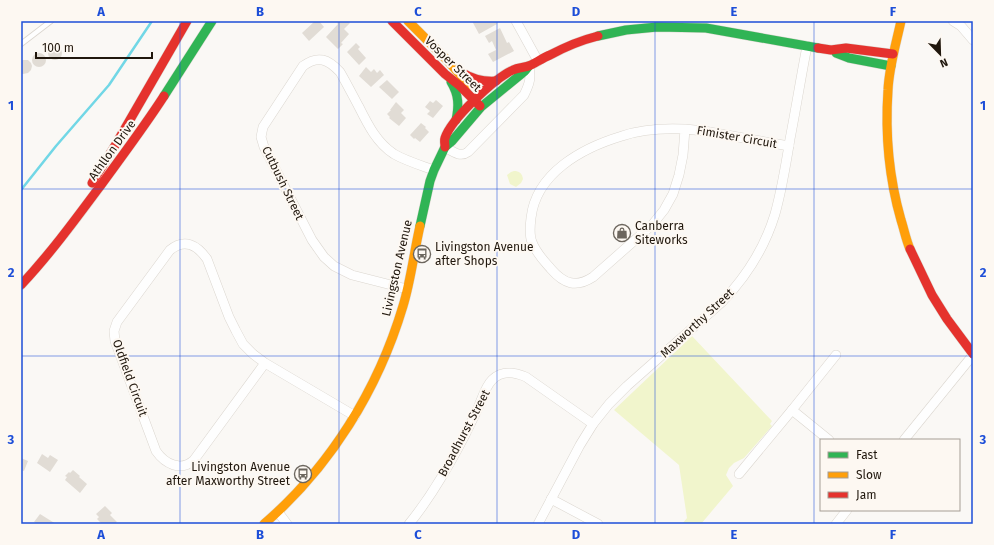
<svg xmlns="http://www.w3.org/2000/svg" width="994" height="545" font-family="'Fira Sans',sans-serif">
<style>
.green{fill:#f1f5cc}
.lines{fill:none;stroke-linecap:round;stroke-linejoin:round}
.stream{stroke:#71d7e6;stroke-width:2.5}
.building{fill:#e1dcd5}
.lane-casing{stroke:#dbd6cf;stroke-width:6}
.street-casing{stroke:#dbd6cf;stroke-width:10}
.fast-casing{stroke:#dbd6cf;stroke-width:10}
.slow-casing{stroke:#dbd6cf;stroke-width:10}
.jam-casing{stroke:#dbd6cf;stroke-width:10}
.lane{stroke:#fefefe;stroke-width:4.5}
.street{stroke:#fefefe;stroke-width:9}
.fast{stroke:#30b455;stroke-width:9}
.slow{stroke:#ff9f0a;stroke-width:9}
.jam{stroke:#e5322d;stroke-width:9}
.grid{fill:none;stroke:#1d4ed8;stroke-width:1;stroke-opacity:0.55}
.labels{text-anchor:middle;stroke-width:4;stroke-linejoin:round;paint-order:stroke}
.street-label{font-size:12px;fill:#20170d;stroke:#fdf8f2}
.poi-label{font-size:12px;fill:#20170d;stroke:#fdf8f2;text-anchor:start}
.neatline{fill:none;stroke:#1d4ed8;stroke-width:1.5}
.grid-label{font-size:13px;text-anchor:middle;font-weight:bold;fill:#1d4ed8}
</style>
<rect width="100%" height="100%" fill="#faf8f5"/>
<g class="green">
<path d="M 514,171 C 519,171 522,173 523,179 L 521,183 L 516,187 L 510,184 L 507,175 L 511,172 Z"/>
<polygon points="692,336 772,421 770,424 772,426 744,458 734,463 729,468 726,475 733,486 701,524 682,524 687,518 679,465 614,410"/>
</g>
<g class="lines">
<polyline class="stream" points="21,190 56,146 109,85 152,21"/>
</g>
<g class="building">
<polygon points="315,21 319,21 324,27 309,41 302,33"/>
<polygon points="340,21 348,21 350,23 344,29 349,34 341,43 343,44 338,49 326,37 338,24 337,23"/>
<polygon points="472,21 495,21 497,24 479,34"/>
<polygon points="500,28 507,43 509,42 514,51 493,62 488,54 496,50 492,41 489,43 485,36"/>
<polygon points="356,43 360,47 358,49 366,58 359,65 347,52"/>
<circle cx="55" cy="53" r="7"/>
<circle cx="39" cy="60" r="7"/>
<polygon points="23,60 28,60 31,63 32,66 31,70 28,73 23,74 21,73 21,61"/>
<polygon points="366,67 371,72 374,69 377,73 380,70 384,75 371,87 359,76"/>
<polygon points="387,80 399,92 392,99 379,87"/>
<polygon points="436,100 443,106 433,118 427,114 430,111 425,107 430,101 433,103"/>
<polygon points="396,102 404,110 401,113 406,118 399,126 389,118 390,117 387,114 391,110 390,110"/>
<polygon points="421,123 426,127 425,128 429,132 420,142 415,138 414,139 410,135"/>
<polygon points="42,454 48,458 50,455 58,460 50,472 37,463"/>
<polygon points="21,458 28,461 24,471 21,470"/>
<polygon points="73,470 80,476 79,477 87,484 80,493 65,480 67,477 65,476 69,472 70,473"/>
<polygon points="105,506 112,513 110,515 117,522 114,524 102,524 97,519 99,517 96,514"/>
<polygon points="40,514 56,524 38,524 34,522"/>
</g>
<g class="lines">
<g class="lane-casing">
<polyline id="lane" points="21,44 51,21"/>
</g>
<g class="street-casing">
<g id="street">
<polyline points="516,21 538,61"/>
<polyline points="953,21 961,26 973,40"/>
<path d="M 685,129 C 664,128 642,129 622,136 C 582,148 536,173 531,218 C 530,226 529,235 532,242 C 536,253 544,261 551,269 C 564,284 576,288 593,277 L 652,225 L 664,210 L 673,194 L 679,175 L 683,155 L 685,129 L 704,131 L 789,146"/>
<path d="M 445,147 C 452,151 460,158 468,152 L 524,95 C 530,83 531,78 529,66"/>
<path d="M 407,289 L 352,275 L 334,266 L 324,257 L 312,240 L 264,147 L 261,137 L 263,127 L 303,66 C 318,55 328,59 340,72 C 347,84 353,96 359,107 C 368,125 377,143 394,154 C 406,161 420,165 434,170"/>
<path d="M 265,363 L 194,460 C 181,472 165,464 156,451 L 115,341 L 114,331 L 117,322 L 170,250 C 185,238 197,245 207,259 L 229,317 L 236,331 L 243,344 L 253,354 L 265,363 L 355,416"/>
<polyline points="792,410 836,355"/>
<polyline points="904,440 973,355"/>
<polyline points="739,474 792,410 829,440"/>
<polyline points="551,499 598,524"/>
<polyline points="278,512 287,524"/>
<path d="M 409,524 C 431,497 449,466 465,435 C 469,426 474,417 478,408 C 482,399 485,387 492,380 C 502,370 514,372 526,377 L 593,424"/>
<path d="M 538,524 L 580,445 L 593,424 L 609,404 L 627,386 L 722,302 C 746,277 765,247 775,214 C 782,189 786,164 790,139 C 796,108 801,77 807,46"/>
<polyline points="836,524 847,510"/>
</g>
</g>
<g class="fast-casing">
<g id="fast">
<polyline points="598,36 626,30 657,27 706,28 818,48"/>
<polyline points="836,53 849,58 891,66"/>
<path d="M 451,82 C 459,95 459,106 456,120"/>
<polyline points="164,96 212,21"/>
<polyline points="420,226 430,181 434,170 445,147 452,141 481,107 525,71 529,66"/>
</g>
</g>
<g class="slow-casing">
<g id="slow">
<polyline points="408,21 449,62 469,85"/>
<path d="M 901,21 C 896,44 889,67 888,90 C 885,134 889,178 901,220 C 904,229 906,240 910,249"/>
<path d="M 264,524 C 330,467 378,390 403,306 C 411,280 414,252 420,226"/>
</g>
</g>
<g class="jam-casing">
<g id="jam">
<polyline points="392,21 445,74 460,86 480,106"/>
<polyline points="818,48 831,50 846,48 893,54"/>
<path d="M 461,72 C 472,79 483,82 496,81"/>
<path d="M 445,147 C 445,144 444,141 445,138 C 451,119 495,78 513,70 C 519,67 525,68 531,65 C 537,62 543,58 550,55 C 565,47 582,40 598,36"/>
<polyline points="92,183 116,144 187,21"/>
<polyline points="910,249 932,295 947,319 973,354"/>
<path d="M 21,285 C 50,254 75,220 101,185 C 122,156 144,127 164,96"/>
</g>
</g>
<use href="#lane" class="lane"/>
<use href="#street" class="street"/>
<use href="#fast" class="fast"/>
<use href="#slow" class="slow"/>
<use href="#jam" class="jam"/>
</g>
<path class="grid" d="M 180,21 L 180,524M 339,21 L 339,524M 497,21 L 497,524M 655,21 L 655,524M 814,21 L 814,524M 21,189 L 973,189M 21,356 L 973,356"/>
<defs>
<g id="shop-ring" transform="scale(0.9)"><circle r="9.5" fill="#fdf8f2" stroke="#6c665e" stroke-width="1.5"/><path d="M-5-2.5h2.3a2.7 3.5 0 0 1 5.4 0H5L5.5 6h-11ZM-1.5-2.5h3a1.5 2.3 0 0 0-3 0Z" fill="#6c665e"/></g>
<g id="bus-ring" transform="scale(0.9)"><circle r="9.5" fill="#fdf8f2" stroke="#6c665e" stroke-width="1.5"/><path d="M-5-6H5V4H4V6H2V4H-2V6H-4V4H-5ZM-3.5-4V0h7V-4ZM-3.5 1.2v1.5H-2V1.2ZM2 1.2v1.5H3.5V1.2Z" fill="#6c665e"/></g>
</defs>
<g fill-rule="evenodd">
<use href="#shop-ring" x="622" y="233"/>
<use href="#bus-ring" x="422" y="254"/>
<use href="#bus-ring" x="303" y="474"/>
</g>
<g class="labels">
<g class="street-label">
<text transform="translate(453 64) rotate(44)" y="4">Vosper Street</text>
<text transform="translate(737 137) rotate(10)" y="4">Fimister Circuit</text>
<text transform="translate(112 150) rotate(-54)" y="4">Athllon Drive</text>
<text transform="translate(283 183) rotate(64)" y="4">Cutbush Street</text>
<text transform="translate(397 268) rotate(-77)" y="4">Livingston Avenue</text>
<text transform="translate(697 323) rotate(-43)" y="4">Maxworthy Street</text>
<text transform="translate(130 378) rotate(70)" y="4">Oldfield Circuit</text>
<text transform="translate(464 433) rotate(-62)" y="4">Broadhurst Street</text>
</g>
<g class="poi-label">
<text x="635" y="230">Canberra<tspan x="635" dy="14">Siteworks</tspan></text>
<text x="435" y="251">Livingston Avenue<tspan x="435" dy="14">after Shops</tspan></text>
<text x="290" y="471" text-anchor="end">Livingston Avenue<tspan x="290" dy="14">after Maxworthy Street</tspan></text>
</g>
</g>
<rect width="994" height="545" fill="none" stroke="#fdf8f2" stroke-width="44"/>
<rect x="820" y="439" width="140" height="72" fill="#fdf8f2" stroke="#a59e96"/>
<rect x="828" y="452" width="20" height="6" fill="#30b455" stroke="#a59e96"/>
<text x="856" y="459" font-size="12" fill="#20170d">Fast</text>
<rect x="828" y="472" width="20" height="6" fill="#ff9f0a" stroke="#a59e96"/>
<text x="856" y="479" font-size="12" fill="#20170d">Slow</text>
<rect x="828" y="492" width="20" height="6" fill="#e5322d" stroke="#a59e96"/>
<text x="856" y="499" font-size="12" fill="#20170d">Jam</text>
<g transform="translate(940 54) rotate(157)" stroke="#fdf8f2" stroke-width="3" paint-order="stroke">
<path d="M0-3L7 15L0 10L-7 15Z" fill="#20170d"/>
<text y="-6" font-size="11" font-weight="bold" text-anchor="middle" fill="#20170d">N</text>
</g>
<path d="M36 52v6h116v-6" fill="none" stroke="#20170d" stroke-width="2"/>
<text x="42" y="52" font-size="12" fill="#20170d" stroke="#fdf8f2" stroke-width="3" paint-order="stroke">100 m</text>
<rect x="22" y="22" width="950" height="501" class="neatline"/>
<g class="grid-label">
<text x="101" y="16">A</text>
<text x="260" y="16">B</text>
<text x="418" y="16">C</text>
<text x="576" y="16">D</text>
<text x="734" y="16">E</text>
<text x="893" y="16">F</text>
<text x="11" y="110">1</text>
<text x="983" y="110">1</text>
<text x="11" y="277">2</text>
<text x="983" y="277">2</text>
<text x="11" y="444">3</text>
<text x="983" y="444">3</text>
<text x="101" y="539">A</text>
<text x="260" y="539">B</text>
<text x="418" y="539">C</text>
<text x="576" y="539">D</text>
<text x="734" y="539">E</text>
<text x="893" y="539">F</text>
</g>
</svg>
